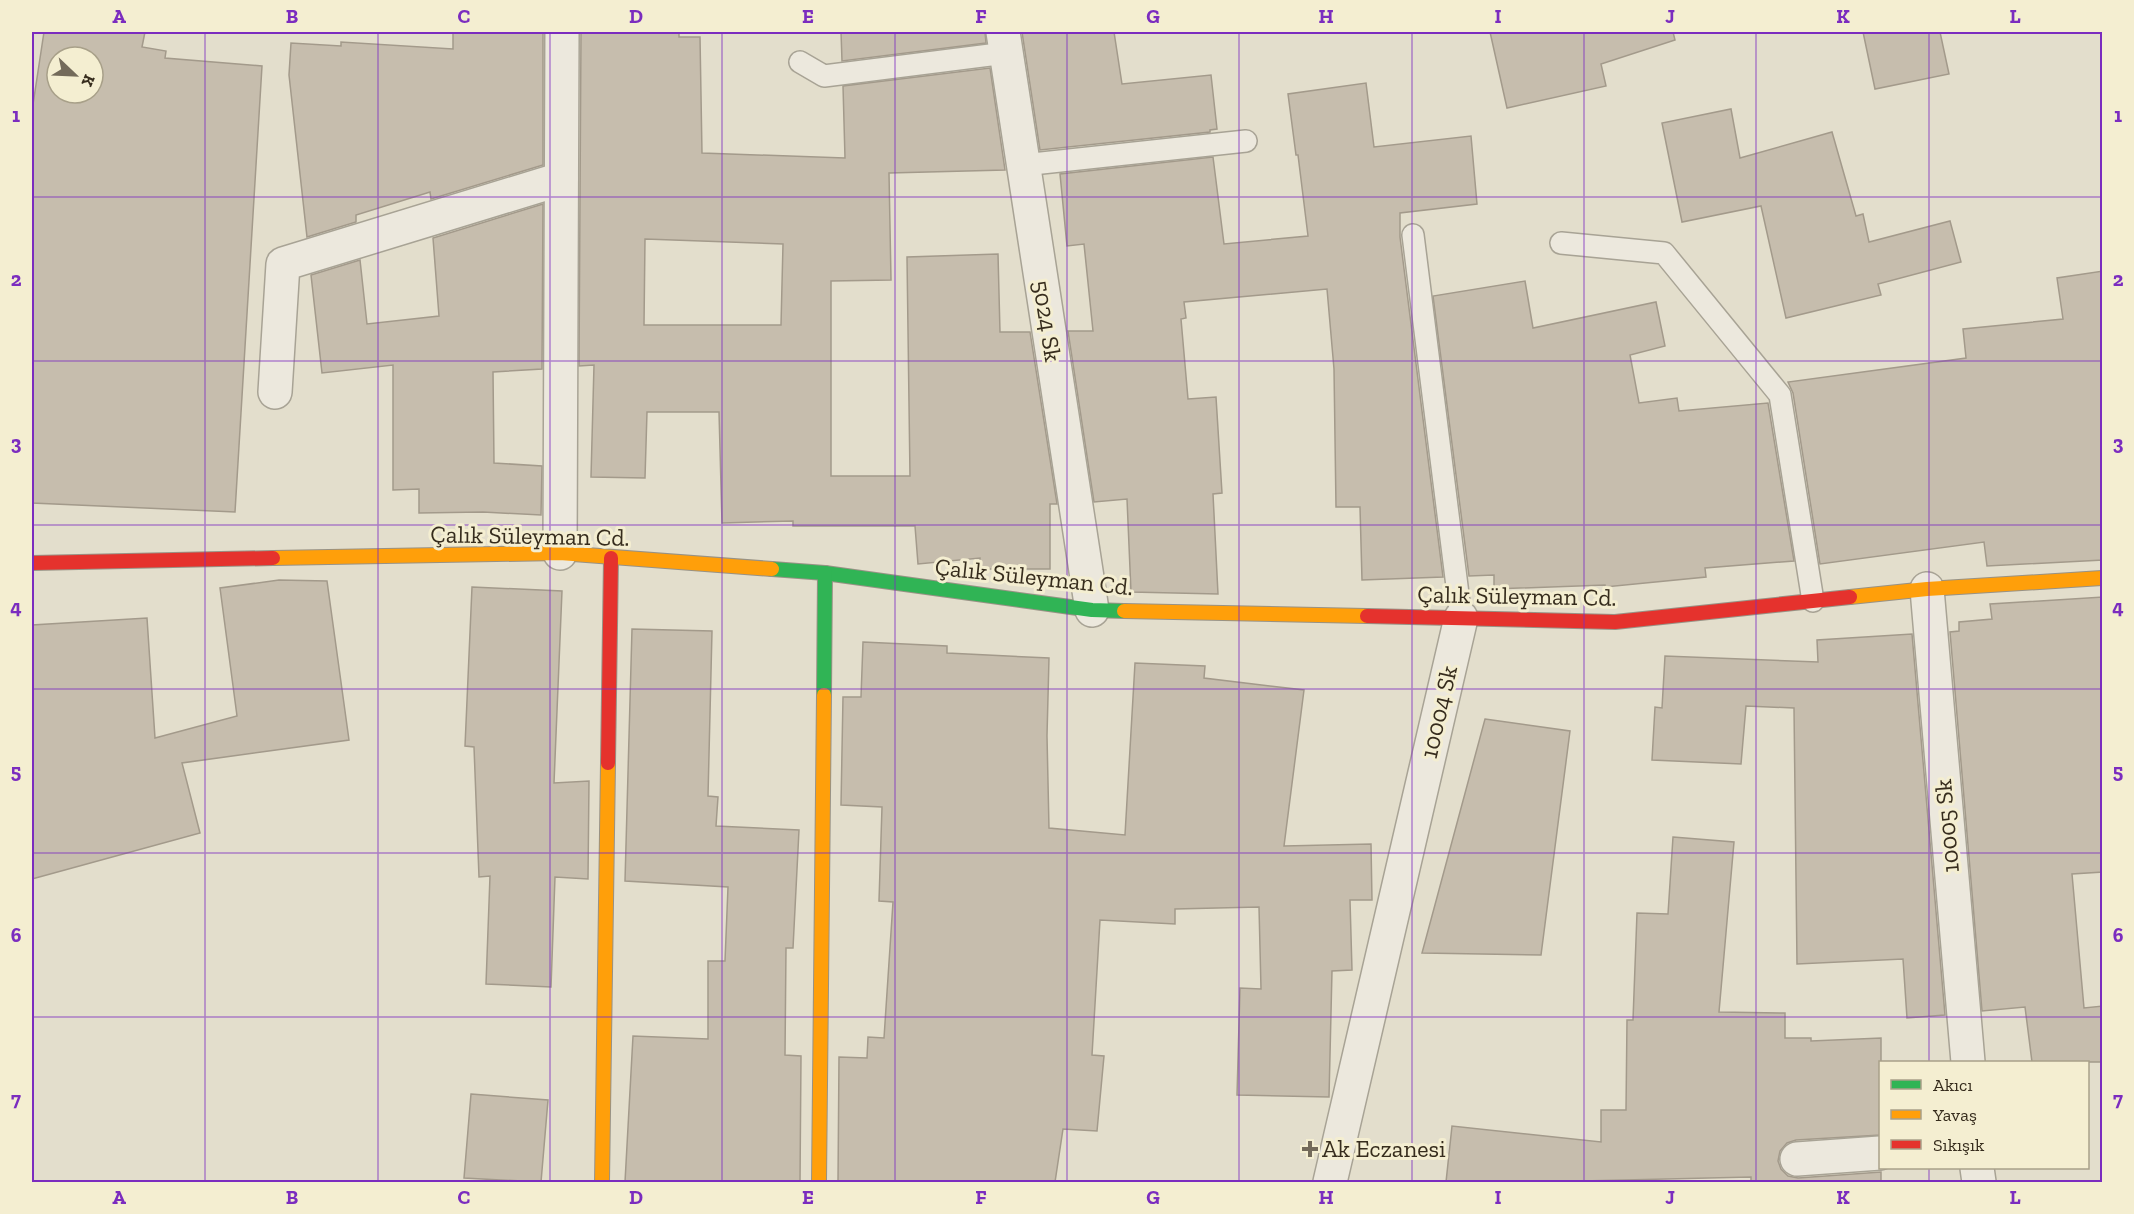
<svg xmlns="http://www.w3.org/2000/svg" width="2134" height="1214" font-family="'Zilla Slab',serif">
<style>
.building{fill:#c6bdad;stroke:#a39a8b;stroke-width:1.5;fill-rule:evenodd}
.lines{fill:none;stroke-linecap:round;stroke-linejoin:round}
.lane-casing{stroke:#a8a395;stroke-width:24}
.street-casing{stroke:#a8a395;stroke-width:36}
.fast-casing{stroke:#989285;stroke-width:16}
.slow-casing{stroke:#989285;stroke-width:16}
.jam-casing{stroke:#989285;stroke-width:16}
.lane{stroke:#ece8dd;stroke-width:21}
.street{stroke:#ece8dd;stroke-width:33}
.fast{stroke:#30b455;stroke-width:14}
.slow{stroke:#ff9f0a;stroke-width:14}
.jam{stroke:#e5322d;stroke-width:14}
.grid{fill:none;stroke:#7b2cbf;stroke-width:1.5;stroke-opacity:0.55}
.poi-dot{fill:#736a5a;stroke:#f4eed1;stroke-width:2}
.labels{text-anchor:middle;stroke-width:6;stroke-linejoin:round;paint-order:stroke}
.street-label{font-size:24px;fill:#362c1d;stroke:#f4eed1}
.poi-label{font-size:24px;fill:#362c1d;stroke:#f4eed1;text-anchor:start}
.neatline{fill:none;stroke:#7b2cbf;stroke-width:2}
.grid-label{font-size:20px;text-anchor:middle;font-weight:bold;fill:#7b2cbf}
</style>
<rect width="100%" height="100%" fill="#e3decc"/>
<g class="building">
<path d="M 44,32 L 145,32 L 142,47 L 166,51 L 165,58 L 262,66 L 235,512 L 32,503 L 32,111 ZM 57,57 L 93,57 L 93,93 L 57,93 Z"/>
<polygon points="453,32 543,32 543,165 431,199 430,192 356,215 356,222 307,237 289,75 291,43 341,46 341,42 453,49"/>
<path d="M 581,32 L 679,32 L 679,37 L 700,37 L 702,153 L 845,158 L 843,86 L 990,68 L 1005,170 L 889,173 L 891,280 L 831,281 L 831,476 L 910,476 L 907,257 L 998,254 L 1000,332 L 1030,332 L 1057,504 L 1050,504 L 1050,569 L 980,569 L 980,558 L 918,564 L 915,526 L 793,526 L 793,521 L 722,523 L 719,412 L 647,412 L 645,478 L 591,477 L 594,365 L 579,366 ZM 645,239 L 783,244 L 781,325 L 644,325 Z"/>
<polygon points="841,32 985,32 986,43 842,61"/>
<polygon points="1022,32 1114,32 1122,84 1211,75 1217,129 1210,130 1210,132 1040,150"/>
<polygon points="1490,32 1673,32 1675,40 1601,64 1606,86 1507,108"/>
<polygon points="1863,32 1940,32 1949,74 1875,89"/>
<polygon points="1366,83 1374,147 1471,136 1477,204 1400,213 1400,237 1443,577 1362,580 1360,507 1336,507 1334,369 1327,289 1184,302 1186,318 1181,319 1188,399 1216,397 1222,493 1213,494 1218,594 1131,592 1127,499 1094,502 1068,331 1093,331 1084,244 1067,246 1060,174 1213,157 1224,244 1308,236 1298,155 1296,155 1288,94"/>
<polygon points="1731,109 1740,158 1832,132 1856,216 1863,214 1869,242 1950,221 1961,262 1878,284 1881,295 1786,318 1761,206 1682,222 1662,123"/>
<polygon points="543,204 542,369 493,372 494,463 542,466 541,515 483,512 419,513 419,489 393,490 393,365 322,373 311,275 360,260 367,324 439,316 433,238"/>
<polygon points="2103,271 2103,560 1987,566 1984,542 1820,564 1793,393 1788,382 1966,358 1963,329 2063,319 2057,278"/>
<polygon points="1525,281 1533,328 1656,302 1665,346 1630,355 1639,403 1677,398 1679,411 1768,403 1794,561 1705,568 1706,577 1605,587 1605,585 1494,589 1494,575 1469,576 1433,296"/>
<polygon points="279,580 327,581 349,740 182,763 200,833 32,879 32,625 147,618 155,738 237,716 220,588"/>
<polygon points="472,587 562,591 554,783 589,781 588,879 555,877 551,987 486,984 490,876 479,877 474,747 465,746"/>
<polygon points="2103,597 2103,872 2072,874 2084,1008 2103,1006 2103,1062 2032,1062 2025,1007 1982,1011 1950,632 1959,631 1959,622 1992,619 1990,604"/>
<polygon points="632,629 712,631 708,796 718,797 716,826 799,830 793,948 786,948 785,1055 801,1056 800,1182 625,1182 633,1036 708,1039 708,961 725,961 728,887 625,881"/>
<polygon points="1912,634 1945,1015 1907,1018 1903,959 1797,964 1794,708 1746,706 1741,764 1652,760 1655,707 1662,708 1665,656 1818,662 1817,640"/>
<polygon points="863,642 947,646 947,653 1049,658 1047,736 1049,828 1125,835 1135,663 1205,666 1204,678 1304,690 1284,846 1371,844 1372,900 1350,900 1352,970 1332,971 1329,1097 1237,1095 1240,988 1261,989 1259,907 1175,909 1175,924 1100,920 1092,1055 1104,1056 1097,1131 1063,1129 1055,1182 838,1182 839,1057 867,1058 868,1037 884,1038 893,902 879,901 882,807 841,805 843,697 861,697"/>
<polygon points="1485,719 1570,731 1541,955 1422,953"/>
<polygon points="1673,837 1734,842 1719,1012 1785,1013 1785,1038 1811,1038 1811,1041 1881,1038 1881,1135 1796,1140 1787,1143 1780,1151 1778,1161 1781,1169 1788,1176 1798,1178 1881,1172 1881,1182 1751,1182 1751,1177 1539,1182 1446,1182 1452,1126 1601,1142 1601,1110 1626,1110 1627,1020 1633,1020 1637,913 1668,914"/>
<polygon points="471,1094 548,1100 541,1182 464,1178"/>
</g>
<g class="lines">
<g class="lane-casing">
<g id="lane">
<polyline points="800,62 824,76 1006,53"/>
<polyline points="1023,165 1246,141"/>
<polyline points="1413,235 1461,618"/>
<polyline points="1561,243 1664,253 1780,395 1813,601"/>
</g>
</g>
<g class="street-casing">
<g id="street">
<polyline points="1003,32 1092,610"/>
<polyline points="275,392 283,264 561,179"/>
<polyline points="560,553 562,32"/>
<polyline points="1927,589 1968,1062"/>
<polyline points="1797,1159 1880,1153"/>
<polyline points="1977,1168 1979,1182"/>
<polyline points="1330,1182 1461,618"/>
</g>
</g>
<g class="fast-casing">
<g id="fast">
<polyline points="772,569 825,573 1092,610 1124,611"/>
<polyline points="824,695 825,573"/>
</g>
</g>
<g class="slow-casing">
<g id="slow">
<polyline points="273,558 560,553 772,569"/>
<polyline points="1850,597 1927,589 2102,578"/>
<polyline points="1124,611 1367,616"/>
<polyline points="602,1182 608,763"/>
<polyline points="819,1182 824,695"/>
</g>
</g>
<g class="jam-casing">
<g id="jam">
<polyline points="32,563 273,558"/>
<polyline points="1367,616 1615,622 1850,597"/>
<polyline points="608,763 611,558"/>
</g>
</g>
<use href="#lane" class="lane"/>
<use href="#street" class="street"/>
<use href="#fast" class="fast"/>
<use href="#slow" class="slow"/>
<use href="#jam" class="jam"/>
</g>
<path class="grid" d="M 205,32 L 205,1182M 378,32 L 378,1182M 550,32 L 550,1182M 722,32 L 722,1182M 895,32 L 895,1182M 1067,32 L 1067,1182M 1239,32 L 1239,1182M 1412,32 L 1412,1182M 1584,32 L 1584,1182M 1756,32 L 1756,1182M 1929,32 L 1929,1062M 32,197 L 2102,197M 32,361 L 2102,361M 32,525 L 2102,525M 32,689 L 2102,689M 32,853 L 2102,853M 32,1017 L 2102,1017M 1929,1168 L 1929,1182"/>
<path class="poi-dot" d="M1307 1140h6v6h6v6h-6v6h-6v-6h-6v-6h6z"/>
<g class="labels">
<g class="street-label">
<text transform="translate(1047 321) rotate(81)" y="8">5024 Sk</text>
<text transform="translate(530 536) rotate(1)" y="8">Çalık Süleyman Cd.</text>
<text transform="translate(1034 577) rotate(6)" y="8">Çalık Süleyman Cd.</text>
<text transform="translate(1517 596) rotate(1)" y="8">Çalık Süleyman Cd.</text>
<text transform="translate(1439 712) rotate(-77)" y="8">10004 Sk</text>
<text transform="translate(1947 826) rotate(-95)" y="8">10005 Sk</text>
</g>
<g class="poi-label">
<text x="1322" y="1157">Ak Eczanesi</text>
</g>
</g>
<rect width="2134" height="1214" fill="none" stroke="#f4eed1" stroke-width="66"/>
<rect x="1879" y="1061" width="210" height="108" fill="#f4eed1" stroke="#a8a089" stroke-width="1.5"/>
<rect x="1891" y="1080" width="30" height="9" fill="#30b455" stroke="#a8a089" stroke-width="1.5"/>
<text x="1933" y="1091" font-size="18" fill="#362c1d">Akıcı</text>
<rect x="1891" y="1110" width="30" height="9" fill="#ff9f0a" stroke="#a8a089" stroke-width="1.5"/>
<text x="1933" y="1121" font-size="18" fill="#362c1d">Yavaş</text>
<rect x="1891" y="1140" width="30" height="9" fill="#e5322d" stroke="#a8a089" stroke-width="1.5"/>
<text x="1933" y="1151" font-size="18" fill="#362c1d">Sıkışık</text>
<g transform="translate(75 75) rotate(113)"><circle r="28" fill="#f4eed1" stroke="#a8a089" stroke-width="1.5"/>
<path d="M0-4.5L10 22L0 15L-10 22Z" fill="#736a5a"/>
<text y="-9" font-size="16" font-weight="bold" text-anchor="middle" fill="#362c1d">K</text>
</g>
<rect x="33" y="33" width="2068" height="1148" class="neatline"/>
<g class="grid-label">
<text x="119" y="23">A</text>
<text x="292" y="23">B</text>
<text x="464" y="23">C</text>
<text x="636" y="23">D</text>
<text x="808" y="23">E</text>
<text x="981" y="23">F</text>
<text x="1153" y="23">G</text>
<text x="1326" y="23">H</text>
<text x="1498" y="23">I</text>
<text x="1670" y="23">J</text>
<text x="1843" y="23">K</text>
<text x="2015" y="23">L</text>
<text x="16" y="122">1</text>
<text x="2118" y="122">1</text>
<text x="16" y="286">2</text>
<text x="2118" y="286">2</text>
<text x="16" y="450">3</text>
<text x="2118" y="450">3</text>
<text x="16" y="614">4</text>
<text x="2118" y="614">4</text>
<text x="16" y="778">5</text>
<text x="2118" y="778">5</text>
<text x="16" y="942">6</text>
<text x="2118" y="942">6</text>
<text x="16" y="1106">7</text>
<text x="2118" y="1106">7</text>
<text x="119" y="1204">A</text>
<text x="292" y="1204">B</text>
<text x="464" y="1204">C</text>
<text x="636" y="1204">D</text>
<text x="808" y="1204">E</text>
<text x="981" y="1204">F</text>
<text x="1153" y="1204">G</text>
<text x="1326" y="1204">H</text>
<text x="1498" y="1204">I</text>
<text x="1670" y="1204">J</text>
<text x="1843" y="1204">K</text>
<text x="2015" y="1204">L</text>
</g>
</svg>
